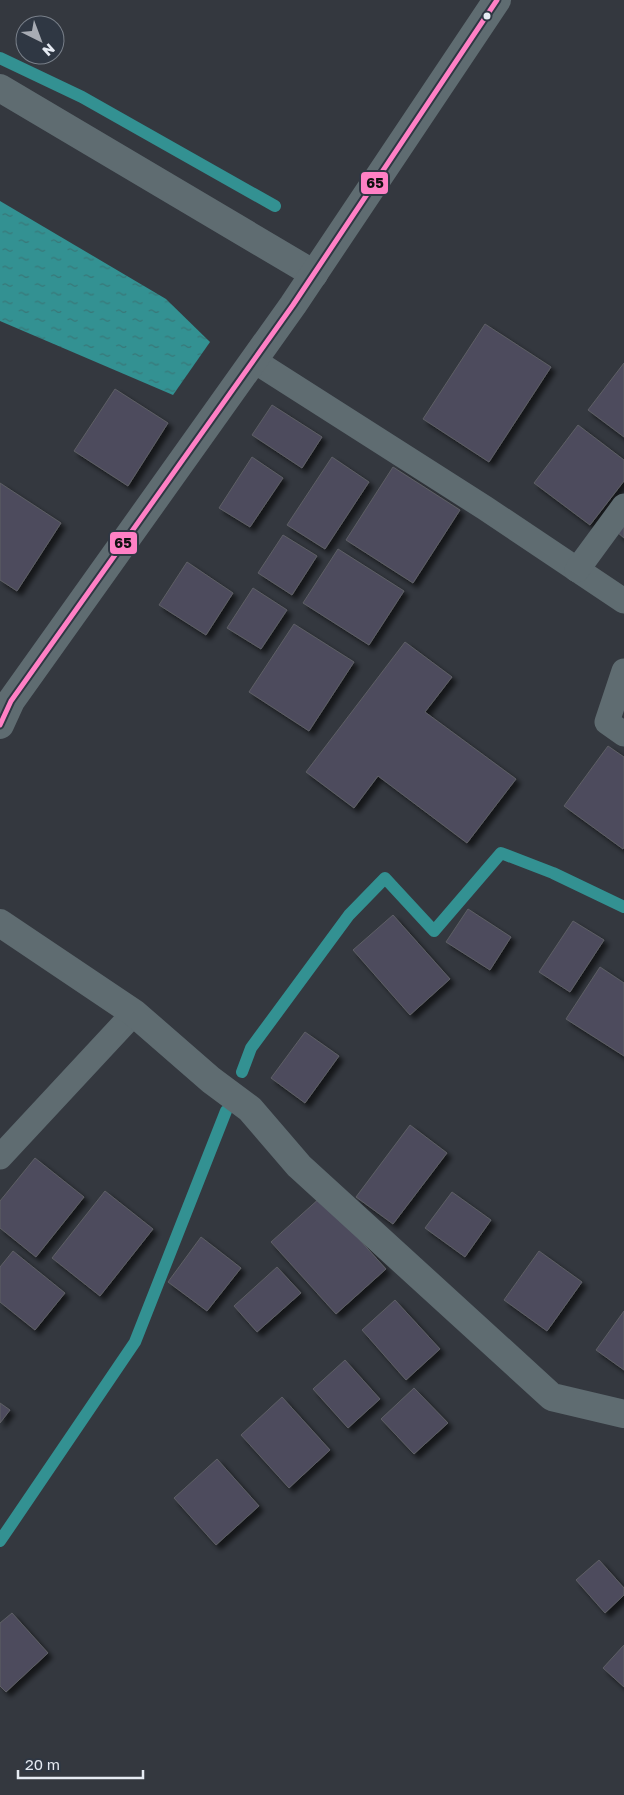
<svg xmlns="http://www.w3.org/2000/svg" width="624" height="1795" font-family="'Golos Text',sans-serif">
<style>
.water{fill:url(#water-ripples)}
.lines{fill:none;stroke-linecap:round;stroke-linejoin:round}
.stream{stroke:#339192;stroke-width:12}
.building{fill:#4d4c5d;stroke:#5e5f65;filter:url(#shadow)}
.lane{stroke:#5f6c71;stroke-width:25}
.street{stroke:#5f6c71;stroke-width:28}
.bus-1-casing{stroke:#2f3743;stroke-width:9}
.bus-1{stroke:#ff80c5;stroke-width:5}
.bus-dot{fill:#e6ebf3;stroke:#2f3743;stroke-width:2}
.line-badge{stroke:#2f3743;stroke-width:2}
.pale-badge-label{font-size:14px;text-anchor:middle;font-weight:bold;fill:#111}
</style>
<defs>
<pattern id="water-ripples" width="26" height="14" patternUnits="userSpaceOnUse" patternTransform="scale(1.25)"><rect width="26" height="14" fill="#339192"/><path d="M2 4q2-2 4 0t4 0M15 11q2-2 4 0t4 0" fill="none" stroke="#397778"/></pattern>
<filter id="shadow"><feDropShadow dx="4.5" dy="4.5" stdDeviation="2.5" flood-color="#0009"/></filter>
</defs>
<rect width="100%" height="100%" fill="#34383f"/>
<polygon class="water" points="0,201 166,299 210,342 173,395 0,321"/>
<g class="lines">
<g class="stream">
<polyline points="0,58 82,97 275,206"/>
<polyline points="242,1072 251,1048 349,915 385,878 434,931 501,853 553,873 624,907"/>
<polyline points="0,1541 135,1342 226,1111"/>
</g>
</g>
<g class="building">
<polygon points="485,324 551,367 489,462 423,419"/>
<polygon points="624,363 624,437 588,410"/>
<polygon points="115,389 168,423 128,486 74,451"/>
<polygon points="272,405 322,437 302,468 252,435"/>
<polygon points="578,425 624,460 624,481 590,525 534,483"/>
<polygon points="252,457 283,478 250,527 219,508"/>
<polygon points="332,457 369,482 325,549 287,525"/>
<polygon points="393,467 460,510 413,583 346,540"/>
<polygon points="0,483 61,523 17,591 0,580"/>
<polygon points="624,523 624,538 617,532"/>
<polygon points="283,535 317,556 292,595 258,573"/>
<polygon points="338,549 404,591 369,645 303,603"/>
<polygon points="187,562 233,593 206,635 159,605"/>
<polygon points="253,588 287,610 261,649 227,628"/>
<polygon points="294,624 354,662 309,731 249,692"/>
<polygon points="405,642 452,677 425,712 516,779 467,843 378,776 354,808 306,772"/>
<polygon points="608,746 624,757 624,847 623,849 564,806"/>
<polygon points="468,909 511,937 490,970 446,942"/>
<polygon points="393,915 450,979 410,1015 353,950"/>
<polygon points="573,921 604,940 570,992 539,972"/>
<polygon points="600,967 624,983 624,1056 566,1019"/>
<polygon points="305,1032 339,1056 305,1103 271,1078"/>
<polygon points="410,1125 447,1153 393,1224 356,1197"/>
<polygon points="35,1158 84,1197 36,1257 0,1228 0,1201"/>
<polygon points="105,1191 153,1229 100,1296 52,1258"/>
<polygon points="452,1192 491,1220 465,1257 425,1228"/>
<polygon points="321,1197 386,1269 336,1314 271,1242"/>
<polygon points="201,1237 241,1268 207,1311 168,1282"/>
<polygon points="13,1251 65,1293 35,1330 0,1302 0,1267"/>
<polygon points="539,1251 582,1282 547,1331 504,1300"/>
<polygon points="277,1267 301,1293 257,1332 234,1306"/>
<polygon points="395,1300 440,1349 406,1380 362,1330"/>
<polygon points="624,1311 624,1370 596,1350"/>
<polygon points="345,1360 380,1399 348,1428 313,1389"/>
<polygon points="414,1388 448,1423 414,1454 381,1419"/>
<polygon points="282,1397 330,1450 289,1488 241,1435"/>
<polygon points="0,1403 10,1410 0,1423"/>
<polygon points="217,1459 259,1506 216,1545 174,1498"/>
<polygon points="599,1560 624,1588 624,1595 605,1613 576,1580"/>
<polygon points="12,1613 48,1653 6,1692 0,1686 0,1623"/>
<polygon points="624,1645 624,1687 603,1668"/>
</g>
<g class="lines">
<g class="lane">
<polyline points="253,360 485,508 624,601"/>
<polyline points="577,570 624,506"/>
<polyline points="624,671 607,722 624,734"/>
<polyline points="0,1157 134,1013"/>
</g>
<g class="street">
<polyline points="0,88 314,274"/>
<polyline points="0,725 11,701 293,305 497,0"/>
<polyline points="0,923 134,1013 211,1080 250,1109 299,1166 552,1397 624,1414"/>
</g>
<g class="bus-1-casing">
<polyline id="bus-1" points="0,725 11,701 293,305 497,0"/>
</g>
<use href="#bus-1" class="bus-1"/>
</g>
<circle class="bus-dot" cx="487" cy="16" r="4.5"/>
<g class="line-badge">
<rect x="360" y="171" width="29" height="24" rx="5" fill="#ff80c5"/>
<rect x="109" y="531" width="29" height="24" rx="5" fill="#ff80c5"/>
</g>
<g class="pale-badge-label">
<text x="375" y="188">65</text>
<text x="123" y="548">65</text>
</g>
<g transform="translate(40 40) rotate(138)"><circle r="24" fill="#2f3743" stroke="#787f89"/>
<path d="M0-4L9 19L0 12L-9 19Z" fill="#a8acb4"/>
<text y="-8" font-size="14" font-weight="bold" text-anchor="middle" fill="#e6ebf3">N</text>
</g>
<path d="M18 1770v8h125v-8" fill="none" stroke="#e6ebf3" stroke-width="2.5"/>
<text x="25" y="1770" font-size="15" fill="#e6ebf3" stroke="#2f3743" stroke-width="4" paint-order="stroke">20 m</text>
</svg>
